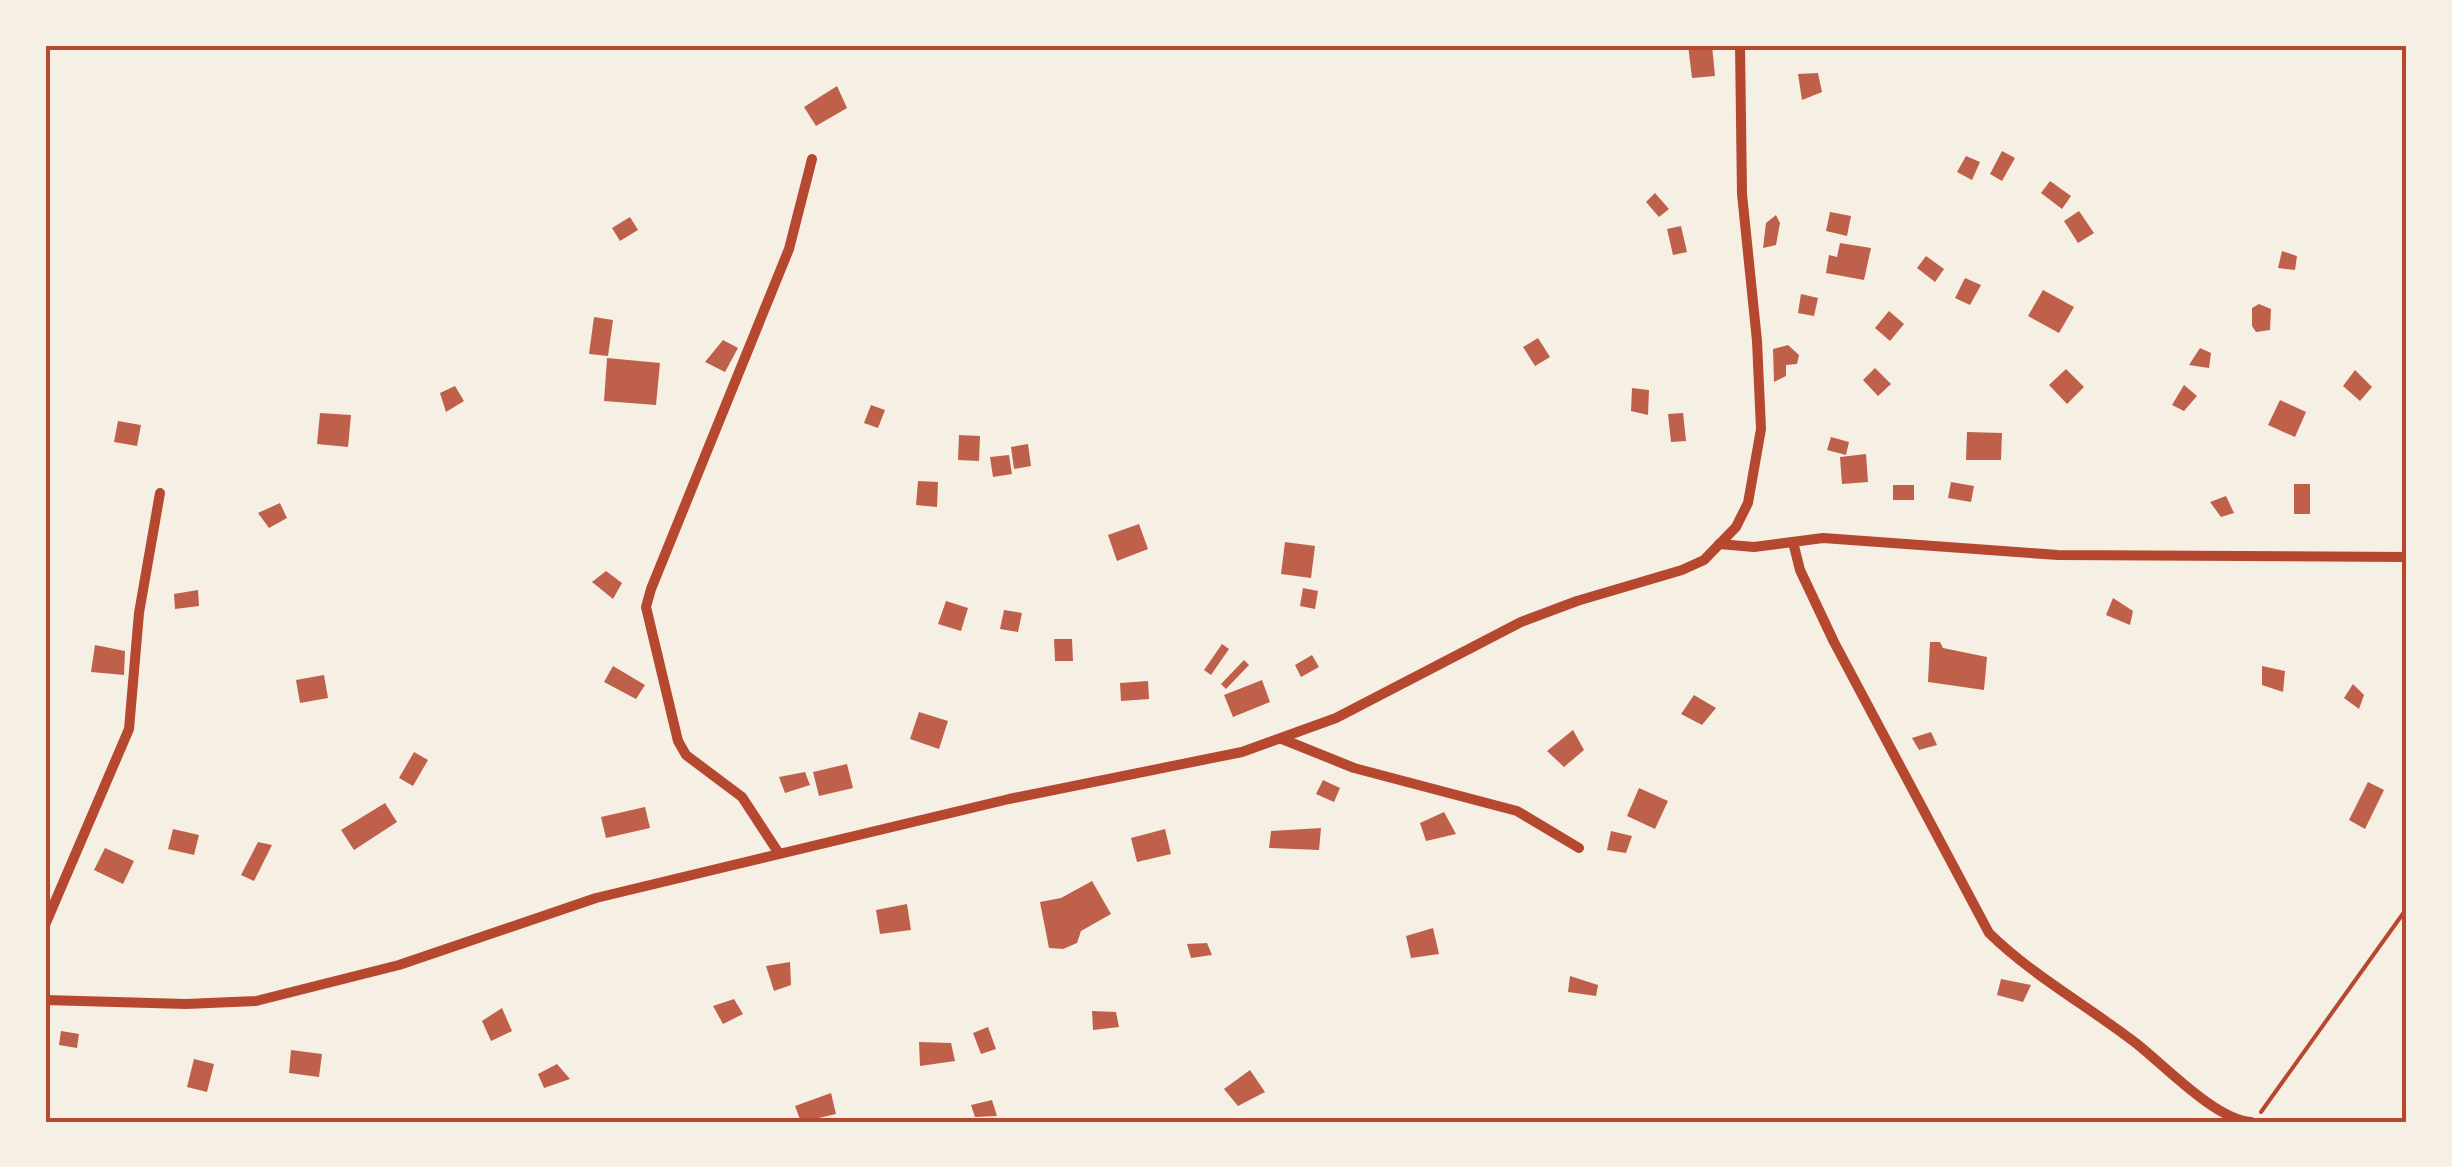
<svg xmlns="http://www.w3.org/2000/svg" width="2452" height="1167" font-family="'PT Sans Narrow',sans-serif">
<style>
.building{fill:#bf614a}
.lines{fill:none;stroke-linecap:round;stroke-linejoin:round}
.path{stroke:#b5482f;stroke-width:4}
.minor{stroke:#b5482f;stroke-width:10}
.neatline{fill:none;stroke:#b5482f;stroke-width:4}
</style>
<rect width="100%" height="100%" fill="#f6efe4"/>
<g class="building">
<polygon points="1688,45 1712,45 1715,76 1692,78"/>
<polygon points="1818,73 1822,92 1802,100 1798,74"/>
<polygon points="837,86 847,108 816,126 804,107"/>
<polygon points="2002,151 2015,158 2002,181 1990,174"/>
<polygon points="1966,156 1980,162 1972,180 1957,172"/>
<polygon points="2050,181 2071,196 2062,209 2041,193"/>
<polygon points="1655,193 1669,209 1659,217 1646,202"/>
<polygon points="2079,211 2094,233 2078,243 2064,221"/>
<polygon points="1830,212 1851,216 1847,236 1826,231"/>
<polygon points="1776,215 1780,223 1776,245 1763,248 1766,223"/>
<polygon points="630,217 638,230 620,241 612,228"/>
<polygon points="1681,226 1687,252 1673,255 1667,229"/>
<polygon points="1840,243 1871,248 1864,280 1826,273 1829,255 1837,257"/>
<polygon points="2282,251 2297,256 2295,270 2278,268"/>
<polygon points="1926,256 1944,269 1935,282 1917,268"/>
<polygon points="1965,278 1981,285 1970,305 1955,298"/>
<polygon points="2043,290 2074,307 2059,333 2028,316"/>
<polygon points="1801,294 1818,298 1814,316 1798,313"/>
<polygon points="2259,304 2271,309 2270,330 2256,332 2252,326 2252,308"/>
<polygon points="1889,311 1904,324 1890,341 1875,328"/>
<polygon points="594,317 613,320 608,356 589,354"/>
<polygon points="1538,338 1550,357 1535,366 1523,347"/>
<polygon points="723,340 738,348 725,372 705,362"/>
<polygon points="1788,345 1799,355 1797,364 1786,365 1786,376 1774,382 1773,349"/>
<polygon points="2200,348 2211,353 2209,368 2189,365"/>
<polygon points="607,358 660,363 656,405 604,401"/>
<polygon points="1875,368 1891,384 1878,396 1863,380"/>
<polygon points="2066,369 2084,387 2067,404 2049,385"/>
<polygon points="2355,370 2372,387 2360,401 2343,386"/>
<polygon points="2184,385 2197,396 2184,411 2172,405"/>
<polygon points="455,386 464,401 446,412 440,393"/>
<polygon points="1632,388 1649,390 1648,415 1631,411"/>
<polygon points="2280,400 2306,412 2295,437 2268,425"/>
<polygon points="871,405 885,410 878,428 864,423"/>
<polygon points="320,413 351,415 348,447 317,444"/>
<polygon points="1683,413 1686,441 1671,442 1668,414"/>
<polygon points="118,421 141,425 137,446 114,442"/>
<polygon points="1967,432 2002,433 2001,460 1966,460"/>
<polygon points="959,435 980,436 979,461 958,460"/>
<polygon points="1831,437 1849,442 1846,455 1827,450"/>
<polygon points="1028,444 1031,466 1014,469 1011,447"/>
<polygon points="1866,454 1868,482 1842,484 1840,457"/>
<polygon points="1009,455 1012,474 993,477 990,457"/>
<polygon points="918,481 938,482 937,507 916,505"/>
<polygon points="1951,482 1974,486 1971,502 1948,498"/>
<rect x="2294" y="484" width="16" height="30"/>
<rect x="1893" y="485" width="21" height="15"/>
<polygon points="2226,496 2234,513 2221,517 2210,502"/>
<polygon points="280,503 287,518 269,528 258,513"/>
<polygon points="1139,524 1148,549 1117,561 1108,535"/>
<polygon points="1285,542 1315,546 1311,578 1281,574"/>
<polygon points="606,571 622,583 613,599 592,582"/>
<polygon points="1303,588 1318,591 1315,609 1300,606"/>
<polygon points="198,590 199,606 175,609 174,594"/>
<polygon points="2113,598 2133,611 2130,625 2106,615"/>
<polygon points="946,601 968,608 961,631 938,624"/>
<polygon points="1004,610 1022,613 1018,632 1000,629"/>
<polygon points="1054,639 1072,639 1073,661 1055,661"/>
<polygon points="1930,642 1940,642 1943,648 1987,657 1984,690 1928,682"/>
<polygon points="1222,644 1229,649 1211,675 1204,670"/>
<polygon points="95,645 125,651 124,675 91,672"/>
<polygon points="1312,655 1319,667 1301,677 1295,665"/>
<polygon points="1244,660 1249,665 1226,689 1221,684"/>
<polygon points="613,666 645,685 636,699 604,682"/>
<polygon points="2262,666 2285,671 2283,692 2262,685"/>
<polygon points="324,675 328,698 300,703 296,680"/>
<polygon points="1262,680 1270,702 1233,717 1224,695"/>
<polygon points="1148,681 1149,699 1121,701 1120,683"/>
<polygon points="2353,684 2364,695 2359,709 2344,698"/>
<polygon points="1694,695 1716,708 1702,725 1681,714"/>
<polygon points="919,712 948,721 939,749 910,739"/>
<polygon points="1573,730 1584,750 1564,767 1547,751"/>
<polygon points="1931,732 1937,745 1919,750 1912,738"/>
<polygon points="414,752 428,760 413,786 399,778"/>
<polygon points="847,764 853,788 819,796 813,772"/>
<polygon points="805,772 810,785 785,793 779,777"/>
<polygon points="1323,780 1340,788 1334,802 1316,794"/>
<polygon points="2368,782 2384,790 2365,829 2349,820"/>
<polygon points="1639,788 1668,801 1655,829 1627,816"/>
<polygon points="385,803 397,822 354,850 341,830"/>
<polygon points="645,807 650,828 606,838 601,817"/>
<polygon points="1444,812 1456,834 1426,841 1420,823"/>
<polygon points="1321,828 1319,850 1269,848 1271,831"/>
<polygon points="173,829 199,835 194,855 168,849"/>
<polygon points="1165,829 1171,854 1137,862 1131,838"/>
<polygon points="1611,831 1632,836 1626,853 1607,850"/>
<polygon points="258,842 272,845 254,881 241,875"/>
<polygon points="105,848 134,861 123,884 94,870"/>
<polygon points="1092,881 1111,914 1081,931 1077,943 1063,949 1049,948 1040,902 1061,898"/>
<polygon points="907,904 911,930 880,934 876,910"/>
<polygon points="1433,928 1439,954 1411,958 1406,936"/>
<polygon points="1207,943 1212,955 1191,958 1187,944"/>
<polygon points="790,962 791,985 774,991 766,966"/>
<polygon points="1570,976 1598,985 1596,996 1568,992"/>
<polygon points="2001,979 2031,985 2023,1002 1997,995"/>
<polygon points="734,999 743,1014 723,1024 713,1006"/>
<polygon points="502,1008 512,1031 491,1041 482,1021"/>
<polygon points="1092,1011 1116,1012 1119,1027 1093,1030"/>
<polygon points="988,1027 996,1049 981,1054 973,1033"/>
<polygon points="61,1031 79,1034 77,1048 59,1045"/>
<polygon points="919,1042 951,1043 955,1061 920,1066"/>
<polygon points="291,1050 322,1054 319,1077 289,1073"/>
<polygon points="194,1059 214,1064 207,1092 187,1087"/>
<polygon points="557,1064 570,1079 544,1088 538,1074"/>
<polygon points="1250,1070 1265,1092 1238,1106 1224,1089"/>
<polygon points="831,1093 836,1114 801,1122 795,1106"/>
<polygon points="992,1100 997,1116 975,1117 971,1105"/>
</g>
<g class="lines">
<polyline class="path" points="2261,1112 2407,908"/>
<g class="minor">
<path d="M 1793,542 L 1800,570 L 1834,642 L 1989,933 C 2033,976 2088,1006 2137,1044 C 2165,1066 2216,1120 2251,1122"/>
<polyline points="1719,544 1754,547 1823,538 2058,555 2407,557"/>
<polyline points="1282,739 1354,768 1517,811 1579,848"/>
<polyline points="778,852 742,797 686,755 678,741 646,607 651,589 789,249 812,159"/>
<polyline points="45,925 129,729 139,613 160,493"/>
<polyline points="45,1000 186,1004 256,1001 399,965 596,898 1009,799 1242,752 1336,718 1521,622 1577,601 1682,570 1704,560 1736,527 1748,503 1761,429 1757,341 1742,194 1740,45"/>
</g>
</g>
<rect width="2452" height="1167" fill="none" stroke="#f6efe4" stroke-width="95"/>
<rect x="48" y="48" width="2356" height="1072" class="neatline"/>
</svg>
